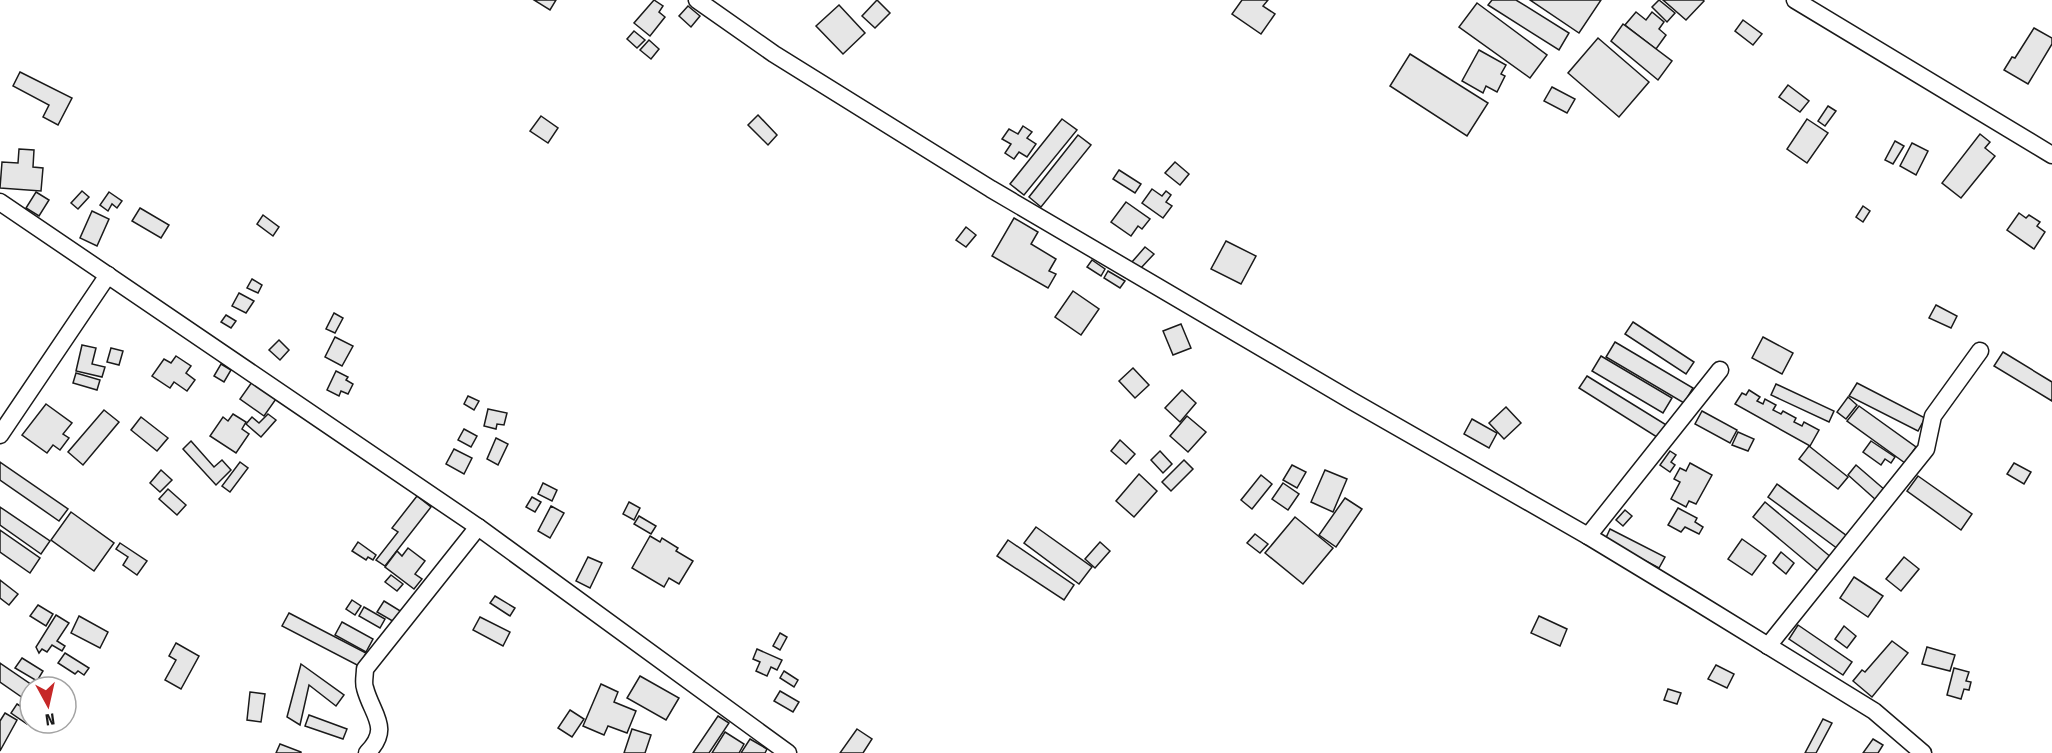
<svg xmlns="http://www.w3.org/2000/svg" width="2052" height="753" font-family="'Fira Sans Condensed',sans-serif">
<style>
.building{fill:#e6e6e6;stroke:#1a1a1a;stroke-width:1.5}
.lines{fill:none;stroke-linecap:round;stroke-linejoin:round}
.street-casing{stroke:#1a1a1a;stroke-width:19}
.street{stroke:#fff;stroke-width:16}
</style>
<rect width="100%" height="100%" fill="#fff"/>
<g class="building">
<polygon points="534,0 556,0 550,10"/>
<polygon points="654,0 663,6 659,12 665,17 650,36 634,23"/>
<polygon points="877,0 890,13 875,28 862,16"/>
<polygon points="1242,0 1268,0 1263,6 1275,14 1261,34 1232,14"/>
<polygon points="1492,0 1516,0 1569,33 1559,50 1488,5"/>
<polygon points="1530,0 1601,0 1579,33"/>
<polygon points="1659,0 1675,13 1667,22 1652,7"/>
<polygon points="1663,0 1703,0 1704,1 1686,20"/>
<polygon points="1477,3 1547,55 1530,78 1459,27"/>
<polygon points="839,5 865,33 843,54 816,26"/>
<polygon points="688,6 700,16 691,27 679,16"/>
<polygon points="1636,12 1646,20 1652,12 1664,22 1659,29 1666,35 1656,49 1625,25"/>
<polygon points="1743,20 1762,34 1753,45 1735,31"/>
<polygon points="1623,24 1672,61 1658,80 1611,41"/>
<polygon points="2034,28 2052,38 2052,44 2028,84 2004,70 2012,57 2015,58"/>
<polygon points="634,31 645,40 637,48 627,39"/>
<polygon points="1598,38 1649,82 1619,117 1568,73"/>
<polygon points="649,40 659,49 651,59 640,50"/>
<polygon points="1479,50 1506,65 1501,74 1505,76 1497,92 1486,86 1483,93 1462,81"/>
<polygon points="1410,54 1488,103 1467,136 1390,86"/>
<polygon points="20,72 72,98 58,125 43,117 49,105 13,86"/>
<polygon points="1788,85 1809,101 1800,112 1779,97"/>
<polygon points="1552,87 1575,99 1567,113 1544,101"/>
<polygon points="1828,106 1836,111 1825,126 1818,121"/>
<polygon points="758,115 777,135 768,145 748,125"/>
<polygon points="541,116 558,128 548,143 530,131"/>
<polygon points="1062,119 1077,130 1024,195 1010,184"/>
<polygon points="1807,119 1828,133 1807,163 1787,149"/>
<polygon points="1023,126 1032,132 1027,138 1036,144 1027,157 1019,152 1014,159 1005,153 1011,144 1002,139 1009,129 1018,134"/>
<polygon points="1980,134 1990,142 1985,148 1995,156 1961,198 1942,183"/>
<polygon points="1078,135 1091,145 1041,207 1029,197"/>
<polygon points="1895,141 1904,146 1893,164 1885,160"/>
<polygon points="1912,143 1928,151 1916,175 1900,166"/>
<polygon points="19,149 34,150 33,167 43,168 41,191 0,188 2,162 18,163"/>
<polygon points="1175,162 1189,174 1180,185 1165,173"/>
<polygon points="1119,170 1141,184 1135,193 1113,179"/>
<polygon points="1152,189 1162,196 1166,191 1171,195 1166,202 1172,206 1163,218 1142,203"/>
<polygon points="82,191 89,197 78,209 71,203"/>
<polygon points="36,192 49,200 39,216 26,208"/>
<polygon points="109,192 122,201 117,208 112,204 108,211 100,205"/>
<polygon points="1126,202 1150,219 1142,229 1138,226 1131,236 1111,222"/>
<polygon points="1863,206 1870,211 1863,222 1856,217"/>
<polygon points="140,208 169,225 161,238 132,221"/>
<polygon points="92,211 109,219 97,246 80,238"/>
<polygon points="2019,213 2026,218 2029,215 2040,222 2037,226 2045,232 2034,249 2007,230"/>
<polygon points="263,215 279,227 273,236 257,224"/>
<polygon points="1014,218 1038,232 1031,244 1056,259 1049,271 1056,274 1048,288 992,256"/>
<polygon points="966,227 976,235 966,247 956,240"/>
<polygon points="1226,241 1256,256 1241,284 1211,269"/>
<polygon points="1145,247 1154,254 1140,269 1132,262"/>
<polygon points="1092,260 1105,269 1101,276 1087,267"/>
<polygon points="1108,271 1125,281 1120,288 1104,278"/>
<polygon points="252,279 262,285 258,293 247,288"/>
<polygon points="1073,291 1099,309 1081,335 1055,317"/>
<polygon points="239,293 254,301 246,313 232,306"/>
<polygon points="1936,305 1957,316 1951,328 1929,318"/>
<polygon points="334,313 343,318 335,333 326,329"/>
<polygon points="226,315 236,321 231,328 221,322"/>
<polygon points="1633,322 1694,362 1686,374 1625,334"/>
<polygon points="1181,324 1191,348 1173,355 1163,331"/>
<polygon points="335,337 353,346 342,366 325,357"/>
<polygon points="1763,337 1793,353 1782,374 1752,358"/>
<polygon points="279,340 289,350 280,360 269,350"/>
<polygon points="1615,342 1693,388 1684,403 1606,357"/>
<polygon points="82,345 96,348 92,364 105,367 102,377 76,371"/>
<polygon points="111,348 123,351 119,365 107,362"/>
<polygon points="2003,352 2052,382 2052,401 1994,366"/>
<polygon points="176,356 191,366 186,373 195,380 187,391 174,382 170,388 152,376 164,359 171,363"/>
<polygon points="1601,356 1672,398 1663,413 1592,371"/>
<polygon points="221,364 231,370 224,382 214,376"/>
<polygon points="1133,368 1149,385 1135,398 1119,381"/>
<polygon points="336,371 348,377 346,380 353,384 348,394 341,391 339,396 327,390"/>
<polygon points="76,373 100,380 97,390 73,383"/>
<polygon points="1587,376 1668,426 1660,439 1579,388"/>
<polygon points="252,382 276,399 264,416 240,399"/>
<polygon points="1857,383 1925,418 1918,431 1849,396"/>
<polygon points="1776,384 1834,411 1829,422 1771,395"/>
<polygon points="1182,390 1196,403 1180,422 1165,408"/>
<polygon points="1749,390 1760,397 1757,401 1763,404 1765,399 1776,405 1773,410 1781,414 1783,411 1796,418 1794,422 1802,426 1804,422 1819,430 1810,446 1735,404 1742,393 1746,395"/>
<polygon points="468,396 479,401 474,410 464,404"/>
<polygon points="1848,397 1857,405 1846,419 1837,412"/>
<polygon points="46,404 72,423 63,434 69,438 60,450 53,445 47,453 22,435"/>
<polygon points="1859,406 1916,447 1905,463 1847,421"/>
<polygon points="1506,407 1521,423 1504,439 1489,423"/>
<polygon points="488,409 507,413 504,425 497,424 496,429 484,426"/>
<polygon points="104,410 119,422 83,465 68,452"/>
<polygon points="1702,411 1737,430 1730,443 1695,424"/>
<polygon points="233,414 246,422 242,429 249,434 236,453 210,436 223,417 228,421"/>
<polygon points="268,414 276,420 261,437 246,424 252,417 259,423"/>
<polygon points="1187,416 1206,432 1188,452 1170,436"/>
<polygon points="141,417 168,438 157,451 131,430"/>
<polygon points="1472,419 1497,433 1489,448 1464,434"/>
<polygon points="464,429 477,436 471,447 458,440"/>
<polygon points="1738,432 1754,439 1748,451 1732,445"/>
<polygon points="496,438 508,444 498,465 487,459"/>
<polygon points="1120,440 1135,454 1126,464 1111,451"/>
<polygon points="191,441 214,467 222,460 231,470 216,485 183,449"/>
<polygon points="1871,441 1895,457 1891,463 1885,459 1881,465 1863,452"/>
<polygon points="1809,446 1848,477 1838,489 1799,459"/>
<polygon points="454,449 472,458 464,474 446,464"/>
<polygon points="1160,451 1172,464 1163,473 1151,460"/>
<polygon points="1670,451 1676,455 1671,462 1675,465 1670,472 1660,465"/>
<polygon points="1184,460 1193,469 1171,491 1162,482"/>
<polygon points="0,462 68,509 59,521 0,480"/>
<polygon points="240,462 248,468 230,492 222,486"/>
<polygon points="1690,463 1712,475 1696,504 1689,501 1686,507 1671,499 1680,482 1674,479 1680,468 1686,471"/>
<polygon points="2014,463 2031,472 2024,484 2007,474"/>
<polygon points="1292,465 1306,472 1297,488 1283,480"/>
<polygon points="1856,465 1885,490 1876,500 1848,475"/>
<polygon points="161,470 172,480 160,492 150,483"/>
<polygon points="1325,470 1347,479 1333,512 1311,502"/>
<polygon points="1139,474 1157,491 1134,517 1116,501"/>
<polygon points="1261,475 1272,484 1252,509 1241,500"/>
<polygon points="1918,476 1972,514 1961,530 1907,491"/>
<polygon points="543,483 557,490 552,501 538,494"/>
<polygon points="1283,483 1299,494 1288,510 1272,499"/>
<polygon points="1777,484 1847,536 1838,549 1768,497"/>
<polygon points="168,489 186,505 177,515 159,499"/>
<polygon points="417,496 431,507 385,566 376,560 398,532 392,528"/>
<polygon points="532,497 541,502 535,512 526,507"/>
<polygon points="1345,498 1362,509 1336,547 1319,535"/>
<polygon points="629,502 640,508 634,520 623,514"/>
<polygon points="1765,502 1832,558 1820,573 1753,517"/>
<polygon points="551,506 564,513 550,538 538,531"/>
<polygon points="0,507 50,541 41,554 0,525"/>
<polygon points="1678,508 1697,518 1695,522 1703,527 1699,534 1685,527 1681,532 1668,525"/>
<polygon points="1625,510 1632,516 1623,526 1616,520"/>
<polygon points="71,512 114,543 94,571 51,540"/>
<polygon points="639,516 656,526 651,534 634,524"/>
<polygon points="1295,517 1333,548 1303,584 1265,553"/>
<polygon points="1036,527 1092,567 1079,584 1024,543"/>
<polygon points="1610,529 1665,557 1659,568 1605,540"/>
<polygon points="0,530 40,558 30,573 0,552"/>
<polygon points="1255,534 1268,544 1260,553 1247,543"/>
<polygon points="650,536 660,542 662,538 678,548 676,551 693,561 679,584 669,578 664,587 632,568"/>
<polygon points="1742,539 1766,556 1752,575 1728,559"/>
<polygon points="1008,540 1074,585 1064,600 997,556"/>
<polygon points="358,542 376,555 373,560 368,557 366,560 352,551"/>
<polygon points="1100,542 1110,551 1095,568 1085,559"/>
<polygon points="120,543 147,561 137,575 123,565 128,557 116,549"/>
<polygon points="408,548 425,561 415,574 422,579 414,589 385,567 397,551 402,556"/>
<polygon points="1781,552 1794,563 1786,574 1773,563"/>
<polygon points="588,557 602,563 590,588 576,581"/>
<polygon points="1904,557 1919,569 1901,591 1886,579"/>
<polygon points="391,575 403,584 397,591 385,582"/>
<polygon points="1854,577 1883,596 1868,617 1840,598"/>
<polygon points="0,580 18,594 9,605 0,598"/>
<polygon points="495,596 515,608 510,616 490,603"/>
<polygon points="352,600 361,606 355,615 346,609"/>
<polygon points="384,601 402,612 396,623 377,612"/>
<polygon points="38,605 53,614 46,626 30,616"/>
<polygon points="364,607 385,619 380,628 359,616"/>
<polygon points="289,613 366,653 359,666 282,626"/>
<polygon points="56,615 69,623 57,641 65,646 62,651 52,645 47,652 42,649 39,653 36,647"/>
<polygon points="79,616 108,632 100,648 71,633"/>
<polygon points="1539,616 1567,629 1560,646 1531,633"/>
<polygon points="480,617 510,632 503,646 473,630"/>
<polygon points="342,622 373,639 366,652 335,635"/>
<polygon points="1798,625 1852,662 1843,675 1789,639"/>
<polygon points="1844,626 1856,636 1847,648 1835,639"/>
<polygon points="780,633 787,637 780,650 773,646"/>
<polygon points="1892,641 1908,653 1872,697 1853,681 1862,670 1865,672"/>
<polygon points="176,643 199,656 181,689 165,680 176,660 169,656"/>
<polygon points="1927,647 1955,655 1950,671 1922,664"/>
<polygon points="757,649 782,660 777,670 771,667 767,676 756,671 760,662 753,659"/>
<polygon points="65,653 89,668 84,675 78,671 75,674 58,663"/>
<polygon points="22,658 43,671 37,681 15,668"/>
<polygon points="0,663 32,685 23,698 0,682"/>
<polygon points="301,664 344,695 336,706 309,685 300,725 287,717"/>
<polygon points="1716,665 1734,674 1727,688 1708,679"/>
<polygon points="1954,668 1969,672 1966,681 1971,682 1969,690 1964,689 1961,699 1947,695"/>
<polygon points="784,671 798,680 794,687 780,678"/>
<polygon points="640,676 679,698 666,720 627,698"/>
<polygon points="601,684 618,692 614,702 636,711 627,733 608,726 604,735 583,726"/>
<polygon points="1668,689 1681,693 1677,704 1664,700"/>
<polygon points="780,691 799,702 793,712 774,701"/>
<polygon points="250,692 265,694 261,722 247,720"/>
<polygon points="17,704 30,712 27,724 11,713"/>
<polygon points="570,710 584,719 572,737 558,728"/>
<polygon points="5,713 17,720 0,751 0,721"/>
<polygon points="309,715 347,729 343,739 305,726"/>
<polygon points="718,716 729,723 709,753 693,753"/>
<polygon points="1823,719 1832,723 1816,753 1805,753"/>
<polygon points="632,729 651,735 645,753 624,753"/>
<polygon points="857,729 872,739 863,753 840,753"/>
<polygon points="725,732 744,744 739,753 712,753"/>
<polygon points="750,739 767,749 765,753 741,753"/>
<polygon points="1873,739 1883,745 1878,753 1863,753"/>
<polygon points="280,744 301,752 301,753 276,753"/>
</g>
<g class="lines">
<g class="street-casing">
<g id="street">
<polyline points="697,0 774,54 991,189 1352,401 1588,536 1692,599 1874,711 1923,753"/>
<polyline points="1795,0 2052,155"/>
<polyline points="0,202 478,527 788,753"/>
<polyline points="0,435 108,275"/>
<polyline points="1588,536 1720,370"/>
<polyline points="1768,646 1926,449 1933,416 1980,351"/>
<path d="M 367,753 C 392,728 372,715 365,688 C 363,683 365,675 365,669 L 478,527"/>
</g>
</g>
<use href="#street" class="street"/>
</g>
<g transform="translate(48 705) rotate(172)"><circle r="28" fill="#ffffff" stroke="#a3a3a3" stroke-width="1.5"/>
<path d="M0-4.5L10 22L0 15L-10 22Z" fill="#c62828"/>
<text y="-9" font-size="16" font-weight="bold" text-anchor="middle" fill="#1a1a1a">N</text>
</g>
</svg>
